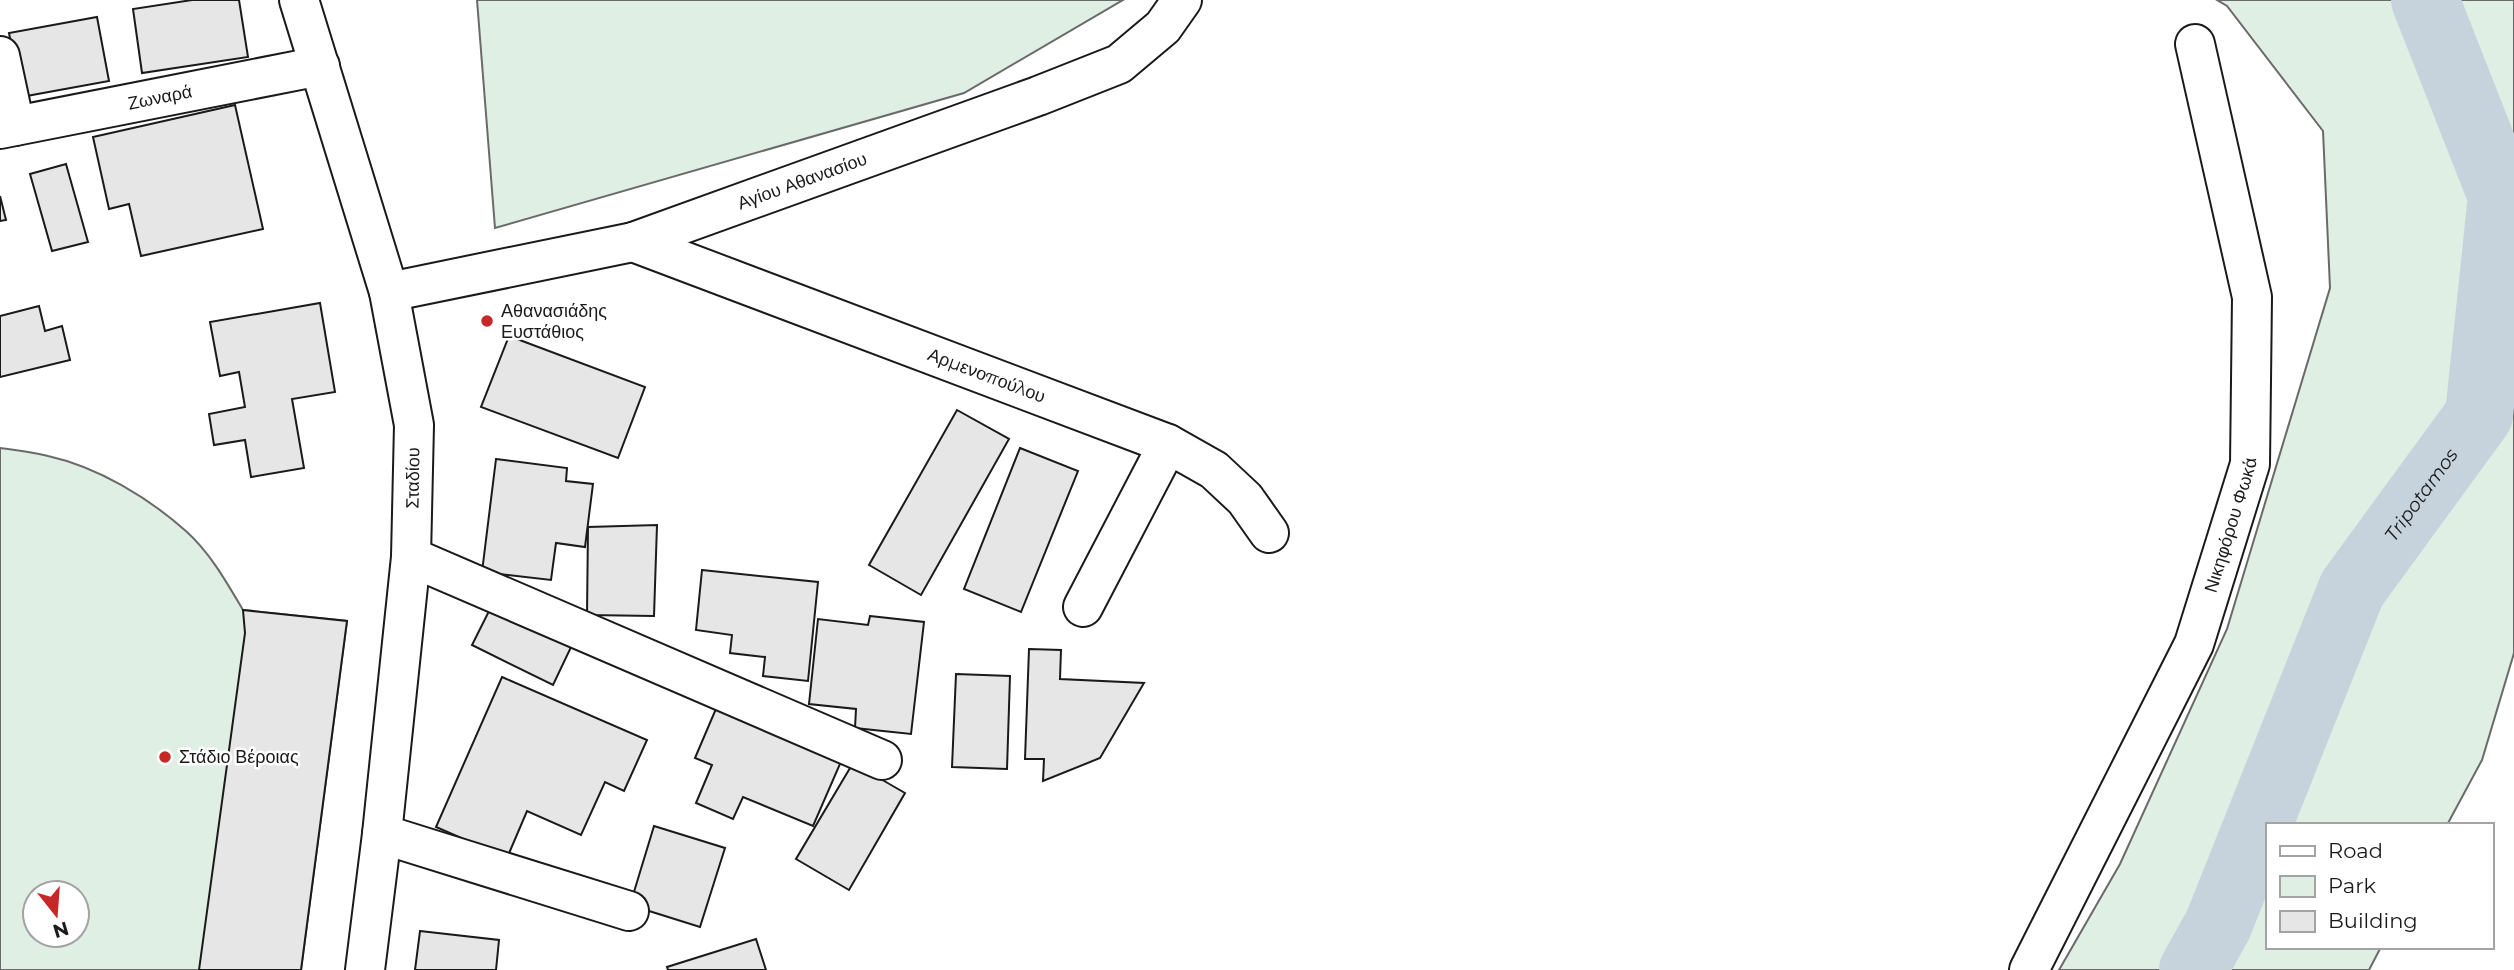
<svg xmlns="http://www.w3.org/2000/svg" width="2514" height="970" font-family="Montserrat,sans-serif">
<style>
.green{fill:#e0efe3;stroke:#6a6a6a;stroke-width:2;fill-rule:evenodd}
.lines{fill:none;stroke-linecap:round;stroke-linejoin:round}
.river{stroke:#c6d2dc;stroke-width:68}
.building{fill:#e6e6e6;stroke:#1a1a1a;stroke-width:2}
.minor-casing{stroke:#1a1a1a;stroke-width:42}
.major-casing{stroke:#1a1a1a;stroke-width:42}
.minor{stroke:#fff;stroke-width:38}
.major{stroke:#fff;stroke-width:38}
.poi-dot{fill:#c62828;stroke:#fff;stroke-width:2.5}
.labels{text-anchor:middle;stroke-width:5;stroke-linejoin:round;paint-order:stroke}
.street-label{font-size:18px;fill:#1a1a1a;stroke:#fff}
.poi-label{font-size:18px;fill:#1a1a1a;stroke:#fff;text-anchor:start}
.water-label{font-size:19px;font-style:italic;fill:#1a1a1a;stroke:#fff}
</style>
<rect width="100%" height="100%" fill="#fff"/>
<g class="green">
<polygon points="477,0 1123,0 964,93 495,228"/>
<polygon points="2217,0 2514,0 2514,653 2482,760 2447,825 2267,825 2267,947 2381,947 2369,970 2059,970 2120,864 2227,629 2330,288 2323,131 2227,6"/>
<path d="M 0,448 C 16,450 32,452 48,456 C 98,467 149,498 187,532 C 211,554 227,583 243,610 L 347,621 L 301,970 L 0,970 ZM 35,893 L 77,893 L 77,935 L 35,935 Z"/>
</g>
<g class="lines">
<path class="river" id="s1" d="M 2193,970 L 2218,925 L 2352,589 L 2479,415 L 2502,196 L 2425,0"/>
</g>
<g class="building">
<polygon points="192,0 239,0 248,57 142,73 133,9"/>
<polygon points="97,17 109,81 21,97 9,33"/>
<polygon points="235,105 263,229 141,256 129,204 109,209 93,137"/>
<polygon points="66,164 88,242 52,251 30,174"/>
<polygon points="0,196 6,220 0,221"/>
<polygon points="320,303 335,392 292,399 304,468 251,477 245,440 214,445 209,414 245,407 239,372 220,376 210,322"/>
<polygon points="39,306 45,331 62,326 70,360 0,377 0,316"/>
<polygon points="509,336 645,387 618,458 481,407"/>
<polygon points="957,410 1009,439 921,595 869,565"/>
<polygon points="1020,448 1078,471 1021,612 964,589"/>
<polygon points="496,459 567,468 566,481 593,484 585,547 556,543 551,580 482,572"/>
<polygon points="657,525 654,616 587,615 588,527"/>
<polygon points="702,570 818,582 808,681 763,676 765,657 730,653 732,635 696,630"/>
<polygon points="493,603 573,643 553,685 472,645"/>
<polygon points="243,610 347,621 301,970 199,970 245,633"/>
<polygon points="870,616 924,622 911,734 855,728 856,709 809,704 818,619 868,625"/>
<polygon points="1029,649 1061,650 1060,679 1144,683 1100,758 1043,781 1044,759 1025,759"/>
<polygon points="956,674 1010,676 1007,769 952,767"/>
<polygon points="502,677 647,740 624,791 605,782 581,835 527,811 507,858 436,827"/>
<polygon points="718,704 843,757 813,826 743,797 733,819 696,803 712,765 695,758"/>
<polygon points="853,763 905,793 849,890 796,859"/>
<polygon points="654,826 725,848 700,927 630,905"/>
<polygon points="420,931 499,940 496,970 415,970"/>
<polygon points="756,939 766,970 668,970 667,967"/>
</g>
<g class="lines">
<g class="minor-casing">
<g id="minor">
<polyline points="0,56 15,126"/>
<path id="s2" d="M 0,129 L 320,66"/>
<path id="s3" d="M 633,242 L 1168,444 L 1214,470 L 1245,499 L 1269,533"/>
<path id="s4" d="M 389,292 L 633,242 L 1038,96 L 1119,64 L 1163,27 L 1182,0"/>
<polyline points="411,557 882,760"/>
<polyline points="1083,607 1168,444"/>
<polyline points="382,834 629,911"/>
<path id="s5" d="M 2029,970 L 2194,644 L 2250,464 L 2252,297 L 2195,44"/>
</g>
</g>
<g class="major-casing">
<polyline id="major" points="299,0 389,292 414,425 411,557 382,834 365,970"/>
</g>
<use href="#minor" class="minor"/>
<use href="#major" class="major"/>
</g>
<g class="poi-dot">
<circle cx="487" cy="321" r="7"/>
<circle cx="165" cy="757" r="7"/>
</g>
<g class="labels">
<g class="street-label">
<text dy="6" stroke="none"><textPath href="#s2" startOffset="163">Ζωναρά</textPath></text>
<text dy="6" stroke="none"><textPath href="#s4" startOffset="429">Αγίου Αθανασίου</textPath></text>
<text dy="6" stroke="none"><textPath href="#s3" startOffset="378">Αρμενοπούλου</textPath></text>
<text transform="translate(413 478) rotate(-89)" y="6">Σταδίου</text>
<text dy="6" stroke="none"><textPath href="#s5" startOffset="490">Νικηφόρου Φωκά</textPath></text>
</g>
<g class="poi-label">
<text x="501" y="317">Αθανασιάδης<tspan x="501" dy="21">Ευστάθιος</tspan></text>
<text x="179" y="763">Στάδιο Βέροιας</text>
</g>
<g class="water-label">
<text dy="7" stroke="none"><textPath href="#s1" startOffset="530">Tripotamos</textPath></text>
</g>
</g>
<rect x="2266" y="823" width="228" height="126" fill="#ffffff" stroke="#a3a3a3" stroke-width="2"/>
<rect x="2280" y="846" width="35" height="10" fill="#ffffff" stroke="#a3a3a3" stroke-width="2"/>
<text x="2328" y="858" font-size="21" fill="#1a1a1a">Road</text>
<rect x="2280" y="876" width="35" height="21" fill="#e0efe3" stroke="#a3a3a3" stroke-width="2"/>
<text x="2328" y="893" font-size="21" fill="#1a1a1a">Park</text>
<rect x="2280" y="911" width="35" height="21" fill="#e6e6e6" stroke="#a3a3a3" stroke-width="2"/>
<text x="2328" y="928" font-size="21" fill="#1a1a1a">Building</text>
<g transform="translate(56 914) rotate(163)"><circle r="33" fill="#ffffff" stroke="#a3a3a3" stroke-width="2"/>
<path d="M0-5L12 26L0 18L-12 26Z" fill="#c62828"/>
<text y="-10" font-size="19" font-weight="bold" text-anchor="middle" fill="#1a1a1a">N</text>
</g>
</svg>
